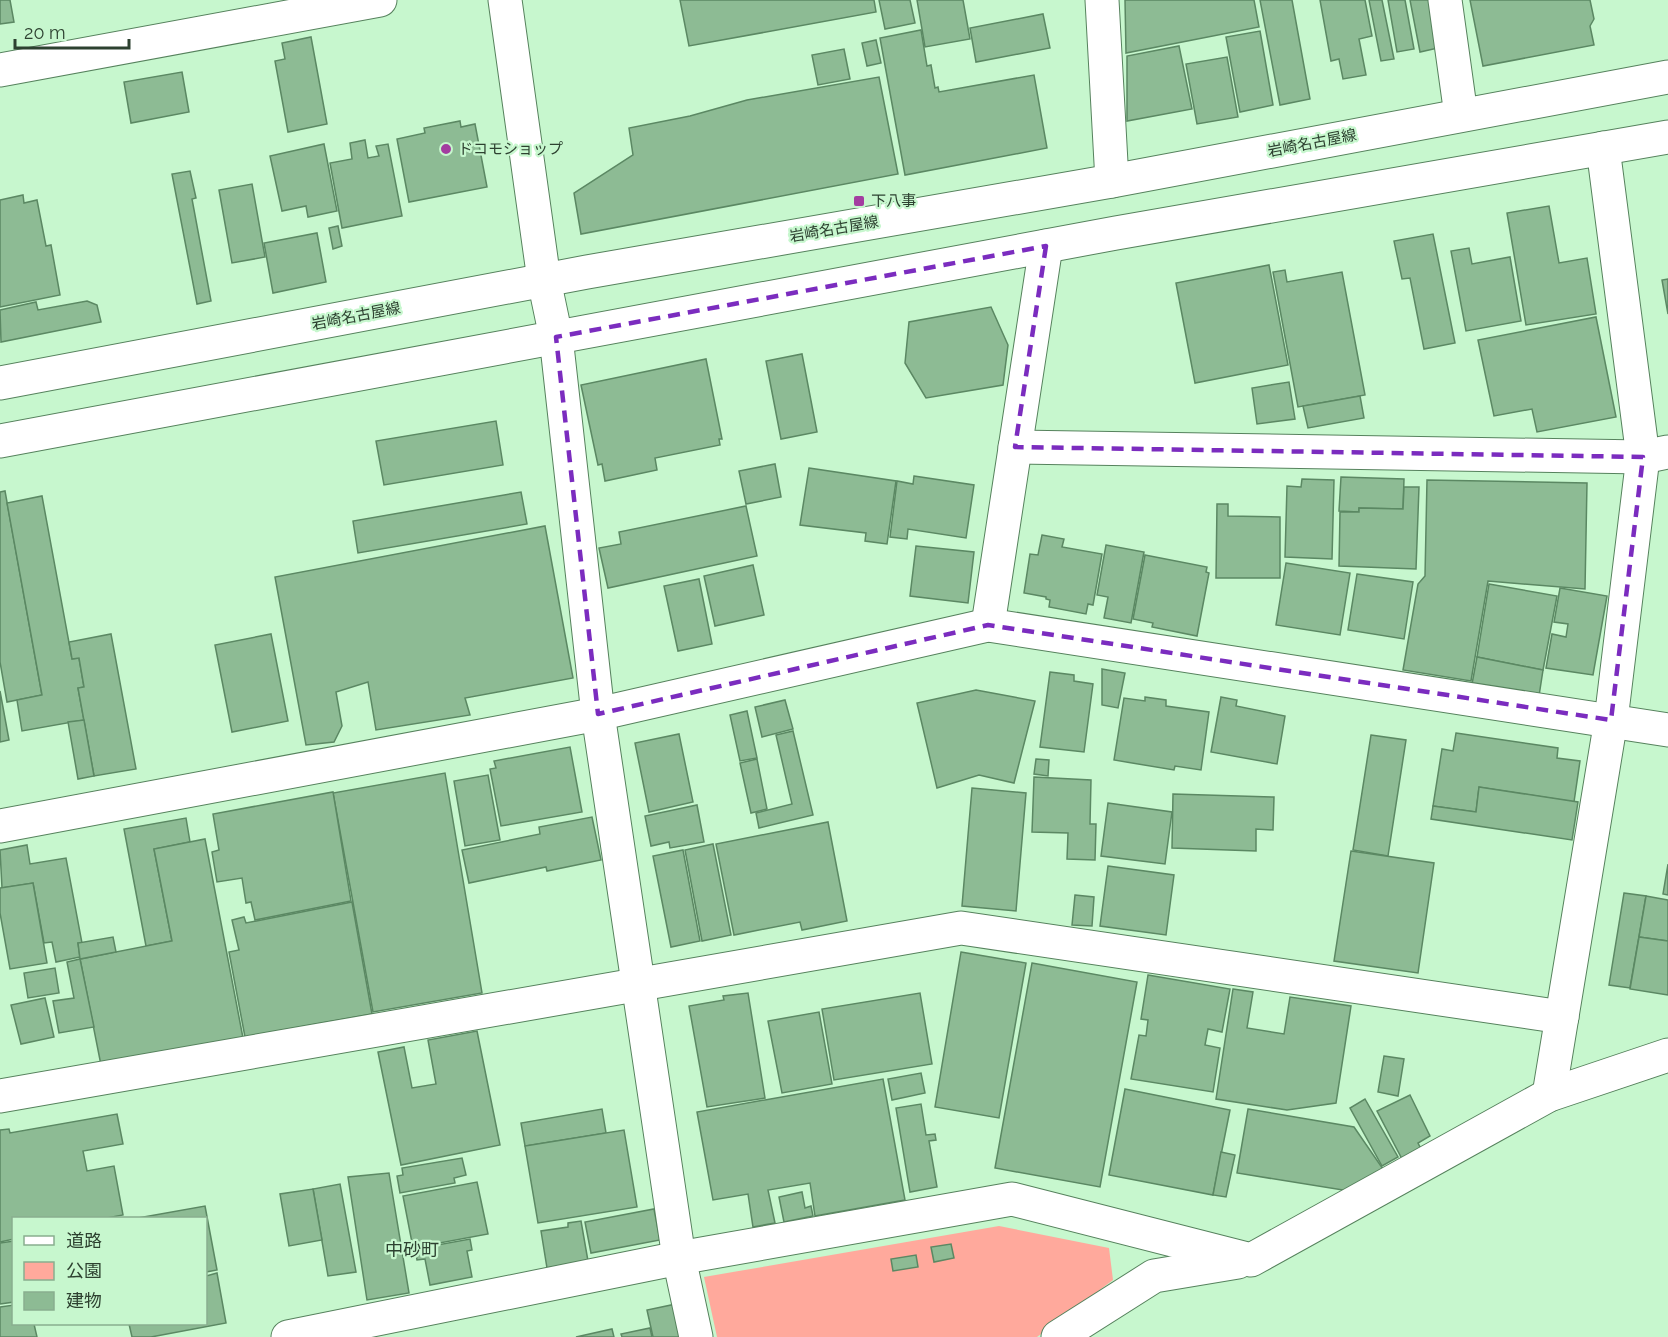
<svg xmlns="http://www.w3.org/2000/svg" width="1668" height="1337" font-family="Raleway,'Noto Sans JP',sans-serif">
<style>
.green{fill:#ffa99c}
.building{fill:#8dbb94;stroke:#5b8863;stroke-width:1.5}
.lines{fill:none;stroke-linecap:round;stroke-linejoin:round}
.minor-casing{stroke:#56825d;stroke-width:35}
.tertiary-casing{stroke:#56825d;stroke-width:35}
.secondary-casing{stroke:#56825d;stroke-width:35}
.minor{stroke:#fff;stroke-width:33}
.tertiary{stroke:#fff;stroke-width:33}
.secondary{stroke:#fff;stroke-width:33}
.marked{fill:none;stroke:#7b2cbf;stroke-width:4.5;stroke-dasharray:12 8;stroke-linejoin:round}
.poi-dot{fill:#a33da0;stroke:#c7f7ce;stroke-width:2}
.labels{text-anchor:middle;stroke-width:4.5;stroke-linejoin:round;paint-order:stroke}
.street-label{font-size:15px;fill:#2d4130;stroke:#c7f7ce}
.poi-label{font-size:15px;fill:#2d4130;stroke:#c7f7ce;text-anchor:start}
.quarter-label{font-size:18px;fill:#2d4130;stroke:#c7f7ce}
</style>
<rect width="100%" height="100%" fill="#c7f7ce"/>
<polygon class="green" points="999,1226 1109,1248 1113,1280 1037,1337 717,1337 704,1277"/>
<g class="building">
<polygon points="0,0 10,0 14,22 0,24"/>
<polygon points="680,0 874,0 876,12 689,46"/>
<polygon points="879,0 910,0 915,23 885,29"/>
<polygon points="917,0 963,0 970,39 925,47"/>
<polygon points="1125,0 1254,0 1259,27 1126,53"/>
<polygon points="1260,0 1292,0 1310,99 1280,105"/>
<polygon points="1320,0 1365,0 1372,36 1359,39 1366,75 1343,79 1339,59 1331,61"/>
<polygon points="1369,0 1382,0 1394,59 1381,61"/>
<polygon points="1388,0 1405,0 1414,49 1397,52"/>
<polygon points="1410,0 1429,0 1438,48 1420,52"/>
<polygon points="1470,0 1590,0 1594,19 1590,26 1594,45 1483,66"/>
<polygon points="1043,14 1050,48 976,62 970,28"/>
<polygon points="921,30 927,66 931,65 935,88 938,87 939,92 1034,75 1047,148 905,175 880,38"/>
<polygon points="1260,31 1273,105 1240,112 1226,37"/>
<polygon points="311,37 327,124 288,132 275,61 285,59 282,43"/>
<polygon points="876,40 881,63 867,66 862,43"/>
<polygon points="1179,46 1192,109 1127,121 1127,56"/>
<polygon points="844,49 850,79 818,85 812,55"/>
<polygon points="1227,57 1238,117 1197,124 1186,64"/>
<polygon points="182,72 189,112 131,123 124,82"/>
<polygon points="879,77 898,174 581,234 574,193 633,155 629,128 690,116 747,100"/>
<polygon points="460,121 461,127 475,124 487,187 409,202 397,139 425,133 424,128"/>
<polygon points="365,140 368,158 379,156 376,146 388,144 402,216 342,228 330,163 352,159 350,143"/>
<polygon points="324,144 337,211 308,217 306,206 282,211 270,156"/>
<polygon points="190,171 196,198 192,199 211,301 197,304 172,174"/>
<polygon points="252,184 265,257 232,263 219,190"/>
<polygon points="23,195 24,203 37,200 46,246 51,245 60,295 0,307 0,200"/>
<polygon points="1549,206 1559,263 1587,258 1596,314 1526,325 1507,213"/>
<polygon points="338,226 342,246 333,249 329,228"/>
<polygon points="317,233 326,282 273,293 264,243"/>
<polygon points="1433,234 1455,343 1424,349 1410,278 1402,279 1394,241"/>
<polygon points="1469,248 1472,264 1510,257 1521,321 1466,331 1451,251"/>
<polygon points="1269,265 1288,365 1195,383 1176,283"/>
<polygon points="1285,270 1287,282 1342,272 1365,395 1298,407 1273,272"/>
<polygon points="1668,279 1668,314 1662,280"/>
<polygon points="87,301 97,305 101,322 1,342 0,310 36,302 38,310"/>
<polygon points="991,307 1008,345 1003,385 926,398 905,363 909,322"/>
<polygon points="1596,317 1616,417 1537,432 1532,409 1494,416 1478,340"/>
<polygon points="802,354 817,432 781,439 766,361"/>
<polygon points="706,359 722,439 719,439 720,445 655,458 657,470 605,481 602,464 598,465 581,385"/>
<polygon points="1289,382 1295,419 1257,424 1252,388"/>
<polygon points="1360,396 1364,418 1308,428 1303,406"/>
<polygon points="496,421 503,465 384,485 376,441"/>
<polygon points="775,464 781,497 746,504 739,471"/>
<polygon points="809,468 896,481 887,544 865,541 866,533 800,525"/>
<polygon points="914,476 974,485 966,538 908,529 907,539 890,537 897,481 913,484"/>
<polygon points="1341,477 1404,479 1403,509 1359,508 1359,512 1339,511"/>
<polygon points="1302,479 1334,480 1332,559 1285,557 1287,486 1301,487"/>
<polygon points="1427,480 1587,483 1585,589 1488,581 1471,681 1403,670 1418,584 1425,576"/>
<polygon points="1404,487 1419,487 1416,569 1339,566 1340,512 1359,512 1359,508 1403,509"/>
<polygon points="5,491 42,695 7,702 0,662 0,492"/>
<polygon points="521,492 527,524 358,553 353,521"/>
<polygon points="42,496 72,659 79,658 84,687 78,688 84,720 22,731 17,700 42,695 7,503"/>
<polygon points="1217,504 1228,504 1228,516 1280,517 1280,578 1216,578"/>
<polygon points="746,506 757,556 608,588 599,548 621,544 619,532"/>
<polygon points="545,526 573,678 465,698 470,715 376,730 368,682 336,692 342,726 334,742 306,745 275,577"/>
<polygon points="1042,535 1064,539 1062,547 1102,554 1093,605 1088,604 1086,614 1049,607 1050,600 1046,599 1046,597 1024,593 1030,554 1038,555"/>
<polygon points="1106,545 1144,552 1131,623 1104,618 1108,597 1097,595"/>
<polygon points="916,546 974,552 968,603 910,596"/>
<polygon points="1145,555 1207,567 1206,572 1209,573 1197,636 1152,627 1153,623 1133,619"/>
<polygon points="1286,563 1350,573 1340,635 1276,625"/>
<polygon points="753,565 764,615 715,626 704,576"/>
<polygon points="1357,574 1413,582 1404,639 1348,630"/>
<polygon points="699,579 712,644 678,651 664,586"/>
<polygon points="1489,584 1557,596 1543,670 1477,657"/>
<polygon points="1560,588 1607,596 1593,675 1546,668 1552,634 1566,637 1568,624 1554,622"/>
<polygon points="111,634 136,769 94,776 78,688 84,687 79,658 72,659 69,642"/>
<polygon points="271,634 288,721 232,732 215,645"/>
<polygon points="1477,657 1543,670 1539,696 1472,684"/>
<polygon points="1102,669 1125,673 1118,708 1102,705"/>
<polygon points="1050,672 1074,675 1074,681 1093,684 1084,752 1040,747"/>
<polygon points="976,690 1035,701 1014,783 979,775 937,788 917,703"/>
<polygon points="0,691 9,740 0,742"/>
<polygon points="1145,697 1166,700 1166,706 1209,712 1201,770 1175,766 1174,770 1114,760 1124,698 1145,701"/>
<polygon points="1221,697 1237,700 1236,706 1285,716 1277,764 1211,752"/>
<polygon points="785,700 793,729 762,737 755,707"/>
<polygon points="747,711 757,758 740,761 730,715"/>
<polygon points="84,720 94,776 78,779 68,722"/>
<polygon points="793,731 813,815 759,828 756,813 792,804 776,735"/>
<polygon points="1456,733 1558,748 1557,758 1580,761 1574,802 1479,787 1476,812 1433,806 1442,749 1453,751"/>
<polygon points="679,734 693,802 649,812 635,743"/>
<polygon points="1371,735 1406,740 1388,856 1353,850"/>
<polygon points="570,747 582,812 501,826 490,769 496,768 494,761"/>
<polygon points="757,759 767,809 751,813 740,763"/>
<polygon points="1036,759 1049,760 1048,776 1034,774"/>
<polygon points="445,773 482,993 373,1012 333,793"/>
<polygon points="488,775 500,840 465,846 454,781"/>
<polygon points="1034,777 1091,780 1090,824 1096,824 1095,860 1067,859 1068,833 1032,832"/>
<polygon points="1479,787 1578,802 1572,840 1431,819 1433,806 1476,812"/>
<polygon points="972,788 1026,793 1016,911 962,906"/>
<polygon points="333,792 351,901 255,920 251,902 246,903 242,878 217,882 212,852 219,850 213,814"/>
<polygon points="1173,794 1274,797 1273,830 1256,829 1256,851 1172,848"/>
<polygon points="1108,803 1172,812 1165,864 1101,856"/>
<polygon points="697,805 704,842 670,848 669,842 651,846 645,816"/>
<polygon points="592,817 601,860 547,871 546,867 469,883 462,850 540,834 539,827"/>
<polygon points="186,818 190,842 154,849 172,941 146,946 124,829"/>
<polygon points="828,822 847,921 802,930 800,922 734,935 716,844"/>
<polygon points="205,839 243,1038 101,1065 80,959 172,941 154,849"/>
<polygon points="713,844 731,935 702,941 685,850"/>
<polygon points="27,845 30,864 66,858 82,943 78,943 80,957 56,962 52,942 44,943 33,883 2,888 0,850"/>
<polygon points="683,850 700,941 671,947 653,856"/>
<polygon points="1351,851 1434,863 1418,973 1334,961"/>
<polygon points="1668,864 1668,895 1663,894"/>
<polygon points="1108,866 1174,875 1166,935 1100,926"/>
<polygon points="33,883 47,963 10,969 0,913 0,888"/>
<polygon points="1624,893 1646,896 1630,988 1609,985"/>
<polygon points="1075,895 1094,897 1092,926 1072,925"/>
<polygon points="1646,896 1668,900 1668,941 1639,937"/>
<polygon points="352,902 372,1014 245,1037 229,952 239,950 232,920 244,917 246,923"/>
<polygon points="113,937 116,952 80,959 78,943"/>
<polygon points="1639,937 1668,941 1668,995 1630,989"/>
<polygon points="961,952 1026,963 999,1118 935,1107"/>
<polygon points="80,959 94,1027 59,1033 53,1001 74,998 67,962"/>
<polygon points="1032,963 1137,982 1100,1187 995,1168"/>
<polygon points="55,968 59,993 28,998 24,973"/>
<polygon points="1148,975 1230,989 1222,1032 1208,1029 1205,1045 1220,1048 1213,1092 1131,1079 1139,1035 1146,1036 1148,1020 1141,1019"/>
<polygon points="1233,989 1253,992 1247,1028 1284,1034 1290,997 1351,1006 1336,1103 1287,1110 1216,1099"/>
<polygon points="748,993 765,1098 707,1107 689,1006 724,1000 723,996"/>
<polygon points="920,993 932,1064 834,1080 822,1009"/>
<polygon points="45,998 54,1037 21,1044 11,1005"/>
<polygon points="819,1012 832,1084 782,1093 768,1021"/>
<polygon points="477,1031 500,1145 401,1165 378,1052 404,1047 412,1088 436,1084 428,1040"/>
<polygon points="1384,1056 1404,1059 1398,1096 1378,1092"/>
<polygon points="921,1073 925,1093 892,1100 888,1079"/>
<polygon points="883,1079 905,1200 815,1216 810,1183 768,1190 775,1223 753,1227 748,1194 713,1200 697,1112"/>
<polygon points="1125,1089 1230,1110 1213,1195 1109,1175"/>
<polygon points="1410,1095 1430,1136 1418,1143 1421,1149 1402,1159 1377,1111"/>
<polygon points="1365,1099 1398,1157 1382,1166 1350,1108"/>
<polygon points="921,1104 926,1135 935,1134 936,1140 929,1141 937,1187 910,1192 896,1108"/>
<polygon points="602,1109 606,1133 525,1146 521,1123"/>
<polygon points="1248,1109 1354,1127 1383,1169 1349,1191 1237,1173"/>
<polygon points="117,1114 123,1144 83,1151 87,1171 114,1166 123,1215 107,1218 14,1218 14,1239 0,1242 0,1130 9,1129 10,1133"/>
<polygon points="624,1130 637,1207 538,1223 525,1146"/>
<polygon points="1221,1152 1235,1155 1226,1197 1213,1195"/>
<polygon points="462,1158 466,1175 454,1178 455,1183 400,1193 397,1176 403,1175 402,1168"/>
<polygon points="389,1173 409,1293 367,1300 348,1177"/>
<polygon points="477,1182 488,1234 413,1248 403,1196"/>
<polygon points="340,1184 356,1272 328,1276 313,1189"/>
<polygon points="313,1189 322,1240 289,1246 280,1194"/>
<polygon points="802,1192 805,1208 811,1206 813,1216 784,1222 779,1197"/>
<polygon points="205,1206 217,1270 206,1272 206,1218 138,1218"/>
<polygon points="654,1209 660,1240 591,1253 585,1222"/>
<polygon points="581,1221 588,1261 547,1268 541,1231 568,1227 568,1223"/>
<polygon points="470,1239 472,1250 467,1251 472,1277 430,1285 425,1259 417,1260 415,1249"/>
<polygon points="14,1241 14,1302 0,1304 0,1243"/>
<polygon points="951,1244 954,1258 934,1262 931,1247"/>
<polygon points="916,1255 918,1267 893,1271 891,1259"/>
<polygon points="217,1273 226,1323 151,1337 132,1337 129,1324 206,1324 206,1276"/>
<polygon points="676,1304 682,1337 653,1337 647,1310"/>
<polygon points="14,1305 14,1324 34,1324 37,1337 0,1337 0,1307"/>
<polygon points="650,1328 652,1337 622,1337 621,1334"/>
<polygon points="612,1329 614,1337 576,1337"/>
</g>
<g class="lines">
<g class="minor-casing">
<g id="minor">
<polyline points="505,0 544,280 556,337 598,714 679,1258 696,1337"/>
<polyline points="1445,0 1461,115"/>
<polyline points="0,70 380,0"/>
<polyline points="1015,447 1643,457 1668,452"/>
<polyline points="988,625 1046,246"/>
<polyline points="0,826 598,714 988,625 1668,730"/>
<polyline points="1549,1095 1611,720 1643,457 1603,148"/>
<polyline points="0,1096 961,928 1562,1017"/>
<polyline points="288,1337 679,1258 1012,1199 1251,1260 1549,1095 1668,1055"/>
<polyline points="1058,1337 1154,1276 1238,1262"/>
</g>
</g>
<g class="tertiary-casing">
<polyline id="tertiary" points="1102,0 1112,181"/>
</g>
<g class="secondary-casing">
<g id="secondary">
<polyline points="0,383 587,272 1112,181 1668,77"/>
<polyline points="0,441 1116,233 1668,137"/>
</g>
</g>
<use href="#minor" class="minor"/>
<use href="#tertiary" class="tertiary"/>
<use href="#secondary" class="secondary"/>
</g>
<path class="marked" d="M 1046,246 L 1015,447 L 1643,457 L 1611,720 L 988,625 L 598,714 L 556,337 Z"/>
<g class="poi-dot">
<circle cx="446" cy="149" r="6"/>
<rect x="853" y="195" width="12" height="12" rx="3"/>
</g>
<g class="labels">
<g class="street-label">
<text transform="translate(1312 143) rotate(-11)" y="5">岩崎名古屋線</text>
<text transform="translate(834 229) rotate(-10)" y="5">岩崎名古屋線</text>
<text transform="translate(356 316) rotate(-11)" y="5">岩崎名古屋線</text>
</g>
<g class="poi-label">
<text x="458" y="154">ドコモショップ</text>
<text x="871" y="206">下八事</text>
</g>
<g class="quarter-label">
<text x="412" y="1256">中砂町</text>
</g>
</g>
<rect x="12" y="1217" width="195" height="108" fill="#c7f7ce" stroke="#89ae8f" stroke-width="1.5"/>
<rect x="24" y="1236" width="30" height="9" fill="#ffffff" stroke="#89ae8f" stroke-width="1.5"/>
<text x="66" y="1247" font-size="18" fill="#2d4130">道路</text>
<rect x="24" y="1262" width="30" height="18" fill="#ffa99c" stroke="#89ae8f" stroke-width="1.5"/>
<text x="66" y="1277" font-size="18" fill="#2d4130">公園</text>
<rect x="24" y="1292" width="30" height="18" fill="#8dbb94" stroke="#89ae8f" stroke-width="1.5"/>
<text x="66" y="1307" font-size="18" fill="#2d4130">建物</text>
<path d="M15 39v9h114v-9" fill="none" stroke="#2d4130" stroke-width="3"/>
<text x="24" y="39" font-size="18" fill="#2d4130" stroke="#c7f7ce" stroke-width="4.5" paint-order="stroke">20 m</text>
</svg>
